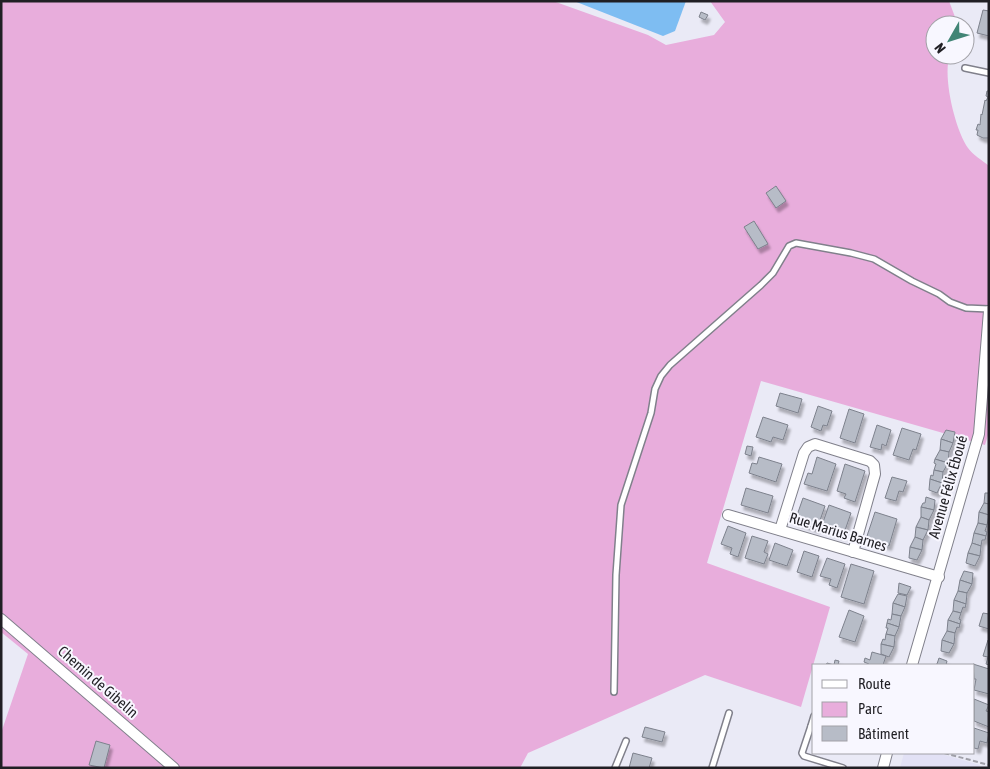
<svg xmlns="http://www.w3.org/2000/svg" width="990" height="769" font-family="'Asap Condensed',sans-serif">
<style>
.built{fill:#e2e1f5}
.green{fill:#e8addc}
.water{fill:#7ebdf2}
.building{fill:#b7bcc7;stroke:#7d818c;filter:url(#shadow)}
.lines{fill:none;stroke-linecap:round;stroke-linejoin:round}
.service-casing{stroke:#80808b;stroke-width:8}
.minor-casing{stroke:#80808b;stroke-width:12}
.path{stroke:#9f9fa8;stroke-width:2;stroke-dasharray:5 2.5;stroke-linecap:butt}
.service{stroke:#fff;stroke-width:5}
.minor{stroke:#fff;stroke-width:10}
.labels{text-anchor:middle;stroke-width:4;stroke-linejoin:round;paint-order:stroke}
.street-label{font-size:15px;fill:#201f24;stroke:#f8f7ff}
</style>
<defs>
<filter id="shadow"><feDropShadow dx="2.5" dy="4.5" stdDeviation="1" flood-color="#0004"/></filter>
</defs>
<rect width="100%" height="100%" fill="#eaeaf6"/>
<polygon class="built" points="904,753 938,753 980,765 979,768 900,768"/>
<path class="green" d="M 1,1 L 553,1 L 648,35 L 666,45 L 714,35 L 725,22 L 710,1 L 949,1 L 958,25 L 935,25 L 935,55 L 950,55 C 942,75 955,130 968,148 C 973,155 982,160 989,166 L 989,432 L 985,445 L 761,381 L 707,563 L 830,607 L 801,707 L 705,675 L 528,753 L 520,768 L 1,768 L 1,733 L 28,654 L 1,632 Z"/>
<polygon class="water" points="574,1 686,1 675,31 663,36"/>
<g class="building">
<polygon points="983,10 989,11 989,36 977,33"/>
<polygon points="701,12 708,15 705,20 699,17"/>
<polygon points="987,91 989,91 989,138 983,138 977,135 978,130 976,130 978,124 980,125 981,114 982,115 985,100 986,101 988,97 986,96"/>
<polygon points="776,186 786,201 776,208 766,193"/>
<polygon points="754,221 768,244 758,249 744,227"/>
<polygon points="780,393 802,399 798,413 776,406"/>
<polygon points="818,406 832,411 827,426 823,425 821,431 811,427"/>
<polygon points="849,409 864,414 855,443 840,438"/>
<polygon points="763,417 788,425 783,440 773,437 771,442 756,437"/>
<polygon points="877,425 891,430 886,446 882,444 881,450 870,447"/>
<polygon points="902,428 921,434 916,450 913,449 909,460 893,455"/>
<polygon points="946,430 955,432 953,443 941,439"/>
<polygon points="941,439 953,443 949,452 940,450"/>
<polygon points="747,446 753,447 751,456 745,454"/>
<polygon points="940,450 949,452 948,463 935,459"/>
<polygon points="759,457 782,464 776,482 749,473 752,463 757,464"/>
<polygon points="817,457 836,464 827,491 804,484 808,473 812,474"/>
<polygon points="935,459 948,463 943,472 934,470 936,464 934,463"/>
<polygon points="845,464 865,471 855,502 844,498 846,494 837,491"/>
<polygon points="934,470 943,472 942,483 930,479 931,475 933,476"/>
<polygon points="892,477 907,481 903,492 899,491 896,501 885,498"/>
<polygon points="930,479 942,483 937,493 929,490"/>
<polygon points="746,488 773,496 768,513 741,505"/>
<polygon points="985,493 989,493 989,504 984,503"/>
<polygon points="926,497 935,500 934,510 921,507 923,503 925,503"/>
<polygon points="803,498 825,506 817,529 795,521"/>
<polygon points="984,503 989,504 989,515 979,512"/>
<polygon points="829,505 851,513 843,536 821,528"/>
<polygon points="921,507 934,510 929,520 921,517"/>
<polygon points="875,512 897,519 889,546 866,539"/>
<polygon points="979,512 989,515 987,525 978,523"/>
<polygon points="921,517 929,520 928,530 916,527"/>
<polygon points="978,523 987,525 985,531 987,532 986,536 974,533"/>
<polygon points="728,526 746,533 738,557 730,554 732,548 721,544"/>
<polygon points="916,527 928,530 923,540 915,537"/>
<polygon points="974,533 986,536 985,540 982,540 981,546 972,543"/>
<polygon points="752,536 768,541 764,552 768,554 764,564 745,558"/>
<polygon points="915,537 923,540 922,550 910,547"/>
<polygon points="775,543 793,550 787,566 769,560"/>
<polygon points="972,543 981,546 980,556 968,553"/>
<polygon points="910,547 922,550 917,560 909,558"/>
<polygon points="804,551 819,556 812,577 797,572"/>
<polygon points="968,553 980,556 975,566 966,563"/>
<polygon points="827,558 845,564 837,588 829,585 831,579 820,576"/>
<polygon points="851,564 874,571 864,604 841,597"/>
<polygon points="964,571 973,573 972,584 960,580"/>
<polygon points="960,580 972,584 967,593 958,591"/>
<polygon points="899,583 911,587 907,595 898,593"/>
<polygon points="958,591 967,593 966,604 954,600"/>
<polygon points="898,594 907,596 905,607 893,603"/>
<polygon points="954,600 966,604 965,608 963,607 961,613 953,611"/>
<polygon points="893,603 905,607 901,616 892,614"/>
<polygon points="849,610 864,616 855,642 839,637"/>
<polygon points="953,611 961,613 959,619 961,620 960,624 948,620"/>
<polygon points="983,613 989,614 989,629 979,626"/>
<polygon points="892,614 901,616 899,627 887,623 888,619 891,620"/>
<polygon points="948,620 960,624 959,628 957,627 955,633 947,631"/>
<polygon points="887,623 899,627 895,636 886,634 888,628 886,628"/>
<polygon points="947,631 955,633 954,644 942,640"/>
<polygon points="886,634 895,636 894,647 881,644 883,639 885,640"/>
<polygon points="942,640 954,644 949,653 941,651"/>
<polygon points="988,640 989,640 989,665 986,664 988,657 983,656"/>
<polygon points="881,644 894,647 889,657 881,654"/>
<polygon points="872,652 886,656 883,665 869,665 869,664 864,662 865,658 870,660"/>
<polygon points="939,658 947,661 946,665 935,665 937,664"/>
<polygon points="835,660 839,661 838,665 826,665 827,663 834,665"/>
<polygon points="973,664 989,669 989,694 974,690 976,679 974,679"/>
<polygon points="974,699 989,705 986,711 989,712 989,727 974,721"/>
<polygon points="645,727 665,732 662,742 642,737"/>
<polygon points="974,728 989,733 987,743 980,741 978,749 974,748"/>
<polygon points="96,741 110,745 104,768 89,765"/>
<polygon points="633,753 652,758 649,768 629,768"/>
</g>
<g class="lines">
<g class="service-casing">
<g id="service">
<polyline points="965,68 989,73"/>
<polyline points="614,692 616,575 621,505 651,413 655,389 661,376 670,365 761,285 773,273 789,246 796,243 851,253 874,259 912,281 939,294 950,302 966,308 989,309"/>
<polyline points="811,726 814,716"/>
<polyline points="814,726 811,726 802,753 804,756 843,768"/>
<polyline points="615,768 626,741"/>
<polyline points="712,768 729,713"/>
</g>
</g>
<g class="minor-casing">
<g id="minor">
<polyline points="728,515 939,577"/>
<polyline points="780,530 804,453 808,447 815,444 870,461 874,465 875,474 853,552"/>
<polyline points="1,619 174,768"/>
<polyline points="912,665 979,434 989,311"/>
<polyline points="883,768 887,753"/>
</g>
</g>
<polyline class="path" points="944,753 989,765"/>
<use href="#service" class="service"/>
<use href="#minor" class="minor"/>
</g>
<g class="labels">
<g class="street-label">
<text transform="translate(948 487) rotate(-74)" y="5">Avenue Félix Éboué</text>
<text transform="translate(838 532) rotate(17)" y="5">Rue Marius Barnes</text>
<text transform="translate(98 682) rotate(41)" y="5">Chemin de Gibelin</text>
</g>
</g>
<rect width="990" height="769" fill="none" stroke="#201f24" stroke-width="5"/>
<rect x="812" y="664" width="162" height="90" fill="#f8f7ff" stroke="#a2a1a7"/>
<rect x="822" y="680" width="25" height="8" fill="#ffffff" stroke="#a2a1a7"/>
<text x="858" y="689" font-size="15" fill="#201f24">Route</text>
<rect x="822" y="702" width="25" height="15" fill="#e8addc" stroke="#a2a1a7"/>
<text x="858" y="714" font-size="15" fill="#201f24">Parc</text>
<rect x="822" y="726" width="25" height="15" fill="#b7bcc7" stroke="#a2a1a7"/>
<text x="858" y="739" font-size="15" fill="#201f24">Bâtiment</text>
<g transform="translate(950 40) rotate(231)"><circle r="24" fill="#f8f7ff" stroke="#a2a1a7"/>
<path d="M0-4L9 19L0 12L-9 19Z" fill="#428576"/>
<text y="-8" font-size="14" font-weight="bold" text-anchor="middle" fill="#201f24">N</text>
</g>
</svg>
